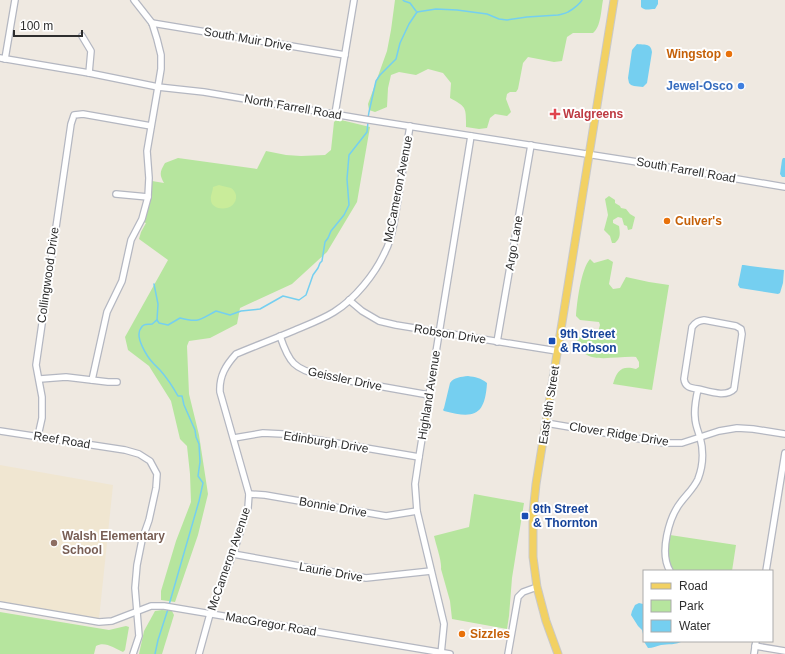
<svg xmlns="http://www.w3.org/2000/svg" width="785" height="654" font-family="Arial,sans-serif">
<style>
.education{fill:#f0e6d1}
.green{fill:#b6e59e}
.pitch{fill:#c9ec9a}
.water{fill:#75cff0}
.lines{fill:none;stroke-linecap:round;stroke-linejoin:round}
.stream{stroke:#75cff0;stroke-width:1.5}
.minor-casing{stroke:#b4b7c1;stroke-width:8}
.major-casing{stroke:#c9c9c9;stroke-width:9}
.minor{stroke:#fff;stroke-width:5.5}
.major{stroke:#f2d163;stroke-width:7}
.food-dot{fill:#e8710a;stroke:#fff;stroke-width:1.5}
.shop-dot{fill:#3f7fe0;stroke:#fff;stroke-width:1.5}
.health-dot{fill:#e0444e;stroke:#fff;stroke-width:1.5}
.transit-dot{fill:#1a4fb4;stroke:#fff;stroke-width:1.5}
.education-dot{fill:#8d6e63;stroke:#fff;stroke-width:1.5}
.labels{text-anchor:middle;stroke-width:4;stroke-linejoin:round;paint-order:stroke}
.street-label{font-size:12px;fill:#2e2e2e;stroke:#fff}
.food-label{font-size:12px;font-weight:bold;fill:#c56008;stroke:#fff;text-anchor:start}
.shop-label{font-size:12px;font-weight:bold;fill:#366cbe;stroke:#fff;text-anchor:end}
.health-label{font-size:12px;font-weight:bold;fill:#be3a42;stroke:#fff;text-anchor:start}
.transit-label{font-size:12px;font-weight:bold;fill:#164399;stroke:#fff;text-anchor:start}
.education-label{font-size:12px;font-weight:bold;fill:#785e54;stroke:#fff;text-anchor:start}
</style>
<rect width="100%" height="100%" fill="#efe9e1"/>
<polygon class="education" points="0,465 113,485 99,619 0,602"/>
<g class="green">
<path d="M 395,0 L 603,0 C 601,10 601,27 593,33 L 573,33 L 567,37 L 562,61 L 554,62 L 528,57 L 523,63 L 518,89 L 516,92 L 510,92 L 507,94 L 506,99 L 511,112 L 507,116 L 495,114 L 490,118 L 487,128 L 479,129 L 466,127 C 466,108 467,107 450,98 L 451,83 L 443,73 L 428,69 L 416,75 L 399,72 L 391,75 L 388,88 L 387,107 L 375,112 L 369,110 L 368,104 L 387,51 L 391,30 Z"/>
<path d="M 337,119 L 370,127 L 357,202 L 327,252 L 292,284 L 240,308 L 237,324 L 210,338 L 189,341 L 187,346 L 189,394 L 199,435 L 208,494 L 198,535 L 175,602 L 161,600 L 161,591 L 176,541 L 191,502 L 190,474 L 187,446 L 180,439 L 171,401 L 149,366 L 128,350 L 125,337 L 168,260 L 139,239 L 141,232 L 146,223 L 143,222 L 149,203 L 152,181 L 164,183 C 159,174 160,172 165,163 L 178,158 L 257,169 L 266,151 L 286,155 L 301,156 L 325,155 L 331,150 L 334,122 Z"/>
<path d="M 609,196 L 615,200 L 615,203 L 620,206 L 621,208 L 626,209 L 630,214 L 635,217 L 632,229 L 628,230 L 627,226 L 624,225 L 622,218 L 618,217 L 613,220 L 613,223 L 619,226 C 620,233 621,238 615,243 L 612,243 L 610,236 L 604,230 L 608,215 L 605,199 Z"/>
<path d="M 590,259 L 594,263 L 608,259 L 613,262 L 609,284 L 613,289 L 620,288 L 626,277 L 649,282 L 669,285 L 652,390 L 613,384 C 617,371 621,365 636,369 L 639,367 L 639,362 L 636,357 C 623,356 604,360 592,357 C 583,355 570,342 582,335 C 586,332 593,335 597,335 L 600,325 L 599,322 L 580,320 L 576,316 C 577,302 581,269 590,259 Z"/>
<path d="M 474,494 L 524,503 L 512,578 L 509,616 L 507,629 L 452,619 L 450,601 L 441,569 C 442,561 436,545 434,536 L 469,527 Z"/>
<path d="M 670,535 L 736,545 L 732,571 L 674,571 C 666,559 668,548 670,535 Z"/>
<polygon points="162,610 172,611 174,615 162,654 139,654 144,631 155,611"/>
<path d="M 0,612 L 109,630 L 126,626 L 129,627 L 125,650 L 123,652 C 114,648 105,641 96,646 L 94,654 L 0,654 Z"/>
</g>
<path class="pitch" d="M 219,185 C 222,186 227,187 231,188 C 234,190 235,192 236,195 C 238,212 211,212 211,200 C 210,196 213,191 213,187 Z"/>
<g class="water">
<path d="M 641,0 L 658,0 L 658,4 L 655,9 C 649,9 645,11 641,7 Z"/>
<path d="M 637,44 C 644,45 651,43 652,52 L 647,83 L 643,87 L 634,86 L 631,85 L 629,83 L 628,78 L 632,50 Z"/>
<polygon points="783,158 785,158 785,177 782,177 780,174 782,160"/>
<polygon points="742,265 744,265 750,266 784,270 783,283 780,293 778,294 740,288 738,285"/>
<path d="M 468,376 C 475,377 481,378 487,383 C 485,416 474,419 444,411 L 443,410 L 444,408 L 450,383 C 454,377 461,377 468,376 Z"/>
<path d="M 639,603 L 643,604 L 644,606 L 644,641 L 683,641 C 676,645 668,644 661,645 C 656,646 653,648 648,648 L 643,640 L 643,634 L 642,630 L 638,626 L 631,615 L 632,611 L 635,605 Z"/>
</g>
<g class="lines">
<g class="stream">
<polyline points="403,0 404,1 410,3 416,11"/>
<path d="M 417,12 L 436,9 L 457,10 L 487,14 L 499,19 L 507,20 L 527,17 L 558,15 C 561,14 565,14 568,12 C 573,9 579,5 582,0"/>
<polyline points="368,118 369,112 376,81 380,75 396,59 400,43 409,24 417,12"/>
<polyline points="154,284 158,304 157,320"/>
<path d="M 157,320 L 159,323 L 168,325 L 180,318 C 199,323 199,320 216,311 L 230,315 L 241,311 L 260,309 L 283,296 L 299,300 L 306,295 L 313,275 L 318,268 L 320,263 L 322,261 L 325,242 L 328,238 L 331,231 L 344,215 L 349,205 L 347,179 L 349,155 L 367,132 L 368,122"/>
<path d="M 157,320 C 155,321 154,323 152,324 C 147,325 144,323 141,328 C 134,336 147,357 154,364 C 156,366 158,368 160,370 C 167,378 173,387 178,396 L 182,396 L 184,405 L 195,430 L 196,437 L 199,444 L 200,462 L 198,476 L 203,483 L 199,501 L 169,605"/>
<polyline points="155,654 158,640 168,609"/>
</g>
<g class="minor-casing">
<g id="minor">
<polyline points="152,23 345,55"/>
<polyline points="82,36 91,51 89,73"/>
<polyline points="0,58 89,73 158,87 204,92 363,119 631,161 785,187"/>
<polyline points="5,59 15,0"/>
<polyline points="335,114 354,0"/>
<polyline points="116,194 148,197"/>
<polyline points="349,300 362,311 379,321 396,325 439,332 557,351"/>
<path d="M 280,336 C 289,363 294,369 322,376 L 429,395"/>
<polyline points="497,342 531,145"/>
<polyline points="40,379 66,377 108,382 117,382"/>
<polyline points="92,380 107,312 122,281 131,240 142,219 148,197 149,178 147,151 158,87 161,69 161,55 157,39 152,23 134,0"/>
<polyline points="546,423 664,443 682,443 719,431 737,428 753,429 785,434"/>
<polyline points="0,431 125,450 139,454 150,461 157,474 156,488 149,520 142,540 137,565 135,588 139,636 133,654"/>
<polyline points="38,436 42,418 42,397 36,365 71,124 74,115 83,114 151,126"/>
<polyline points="234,438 263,433 283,434 419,457"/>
<polyline points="249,494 265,495 386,516 417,511"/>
<polyline points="233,554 366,578 431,571"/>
<path d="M 670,571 C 659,553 669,517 681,502 C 687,494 694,488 698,479 C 703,466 704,452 700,437 C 698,431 695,424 695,417 C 694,408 696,398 698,389 C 708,391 726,398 734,389 L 742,334 L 741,329 L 736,326 L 704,320 C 698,321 696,322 692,327 L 684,379 C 685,387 690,388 698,389"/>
<polyline points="766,571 785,453"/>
<polyline points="0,605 99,622 112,621 151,606 164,606 450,654"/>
<polyline points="755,646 785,651"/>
<path d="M 199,654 L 210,614 L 233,554 L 248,508 L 249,494 L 220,392 C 219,376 226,365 236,354 C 255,346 274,339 293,331 C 307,325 321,320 334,312 C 355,299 375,274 385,252 C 390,243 392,233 394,223 L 410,126"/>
<polyline points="441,654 444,624 417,511 415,484 419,457 471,136"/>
<polyline points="508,654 518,597 523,592 537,587"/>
<polyline points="754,654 756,641"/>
</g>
</g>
<g class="major-casing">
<polyline id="major" points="558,654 546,621 537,587 533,557 533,513 536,484 556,360 614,0"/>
</g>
<use href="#minor" class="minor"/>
<use href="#major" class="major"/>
</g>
<g class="food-dot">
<circle cx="729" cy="54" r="4"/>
<circle cx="667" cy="221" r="4"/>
<circle cx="462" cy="634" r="4"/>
</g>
<circle class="shop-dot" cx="741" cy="86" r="4"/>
<path class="health-dot" d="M553 108h4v4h4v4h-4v4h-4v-4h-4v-4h4z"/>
<g class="transit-dot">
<rect x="548" y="337" width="8" height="8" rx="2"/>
<rect x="521" y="512" width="8" height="8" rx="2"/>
</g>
<circle class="education-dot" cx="54" cy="543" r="4"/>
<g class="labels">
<g class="street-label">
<text transform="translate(248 39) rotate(10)" y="4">South Muir Drive</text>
<text transform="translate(293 107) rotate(10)" y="4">North Farrell Road</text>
<text transform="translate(686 170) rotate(10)" y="4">South Farrell Road</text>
<text transform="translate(398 189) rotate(-79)" y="4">McCameron Avenue</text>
<text transform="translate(514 243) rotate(-80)" y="4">Argo Lane</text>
<text transform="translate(48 275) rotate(-82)" y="4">Collingwood Drive</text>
<text transform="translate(450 334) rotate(9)" y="4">Robson Drive</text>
<text transform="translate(345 379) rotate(12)" y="4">Geissler Drive</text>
<text transform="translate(429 395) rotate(-81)" y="4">Highland Avenue</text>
<text transform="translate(549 405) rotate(-81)" y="4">East 9th Street</text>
<text transform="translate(619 434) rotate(9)" y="4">Clover Ridge Drive</text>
<text transform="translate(62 440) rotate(9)" y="4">Reef Road</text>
<text transform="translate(326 442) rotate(9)" y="4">Edinburgh Drive</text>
<text transform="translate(333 507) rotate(10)" y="4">Bonnie Drive</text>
<text transform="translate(229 559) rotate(-71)" y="4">McCameron Avenue</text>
<text transform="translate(331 572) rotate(10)" y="4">Laurie Drive</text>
<text transform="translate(271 624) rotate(10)" y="4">MacGregor Road</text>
</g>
<g class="food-label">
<text x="721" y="58" text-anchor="end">Wingstop</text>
<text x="675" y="225">Culver's</text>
<text x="470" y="638">Sizzles</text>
</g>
<g class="shop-label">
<text x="733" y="90">Jewel-Osco</text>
</g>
<g class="health-label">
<text x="563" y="118">Walgreens</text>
</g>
<g class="transit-label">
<text x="560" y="338">9th Street<tspan x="560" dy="14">&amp; Robson</tspan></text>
<text x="533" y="513">9th Street<tspan x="533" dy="14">&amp; Thornton</tspan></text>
</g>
<g class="education-label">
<text x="62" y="540">Walsh Elementary<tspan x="62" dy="14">School</tspan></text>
</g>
</g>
<rect x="643" y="570" width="130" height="72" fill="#ffffff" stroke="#ababab"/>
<rect x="651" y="583" width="20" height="6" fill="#f2d163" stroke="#ababab"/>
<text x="679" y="590" font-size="12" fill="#2e2e2e">Road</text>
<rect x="651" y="600" width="20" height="12" fill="#b6e59e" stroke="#ababab"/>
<text x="679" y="610" font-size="12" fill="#2e2e2e">Park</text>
<rect x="651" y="620" width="20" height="12" fill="#75cff0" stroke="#ababab"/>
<text x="679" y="630" font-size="12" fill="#2e2e2e">Water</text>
<path d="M14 30v6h68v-6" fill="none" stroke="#2e2e2e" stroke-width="2"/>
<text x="20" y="30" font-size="12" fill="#2e2e2e" stroke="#ffffff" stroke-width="3" paint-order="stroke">100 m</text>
</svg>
